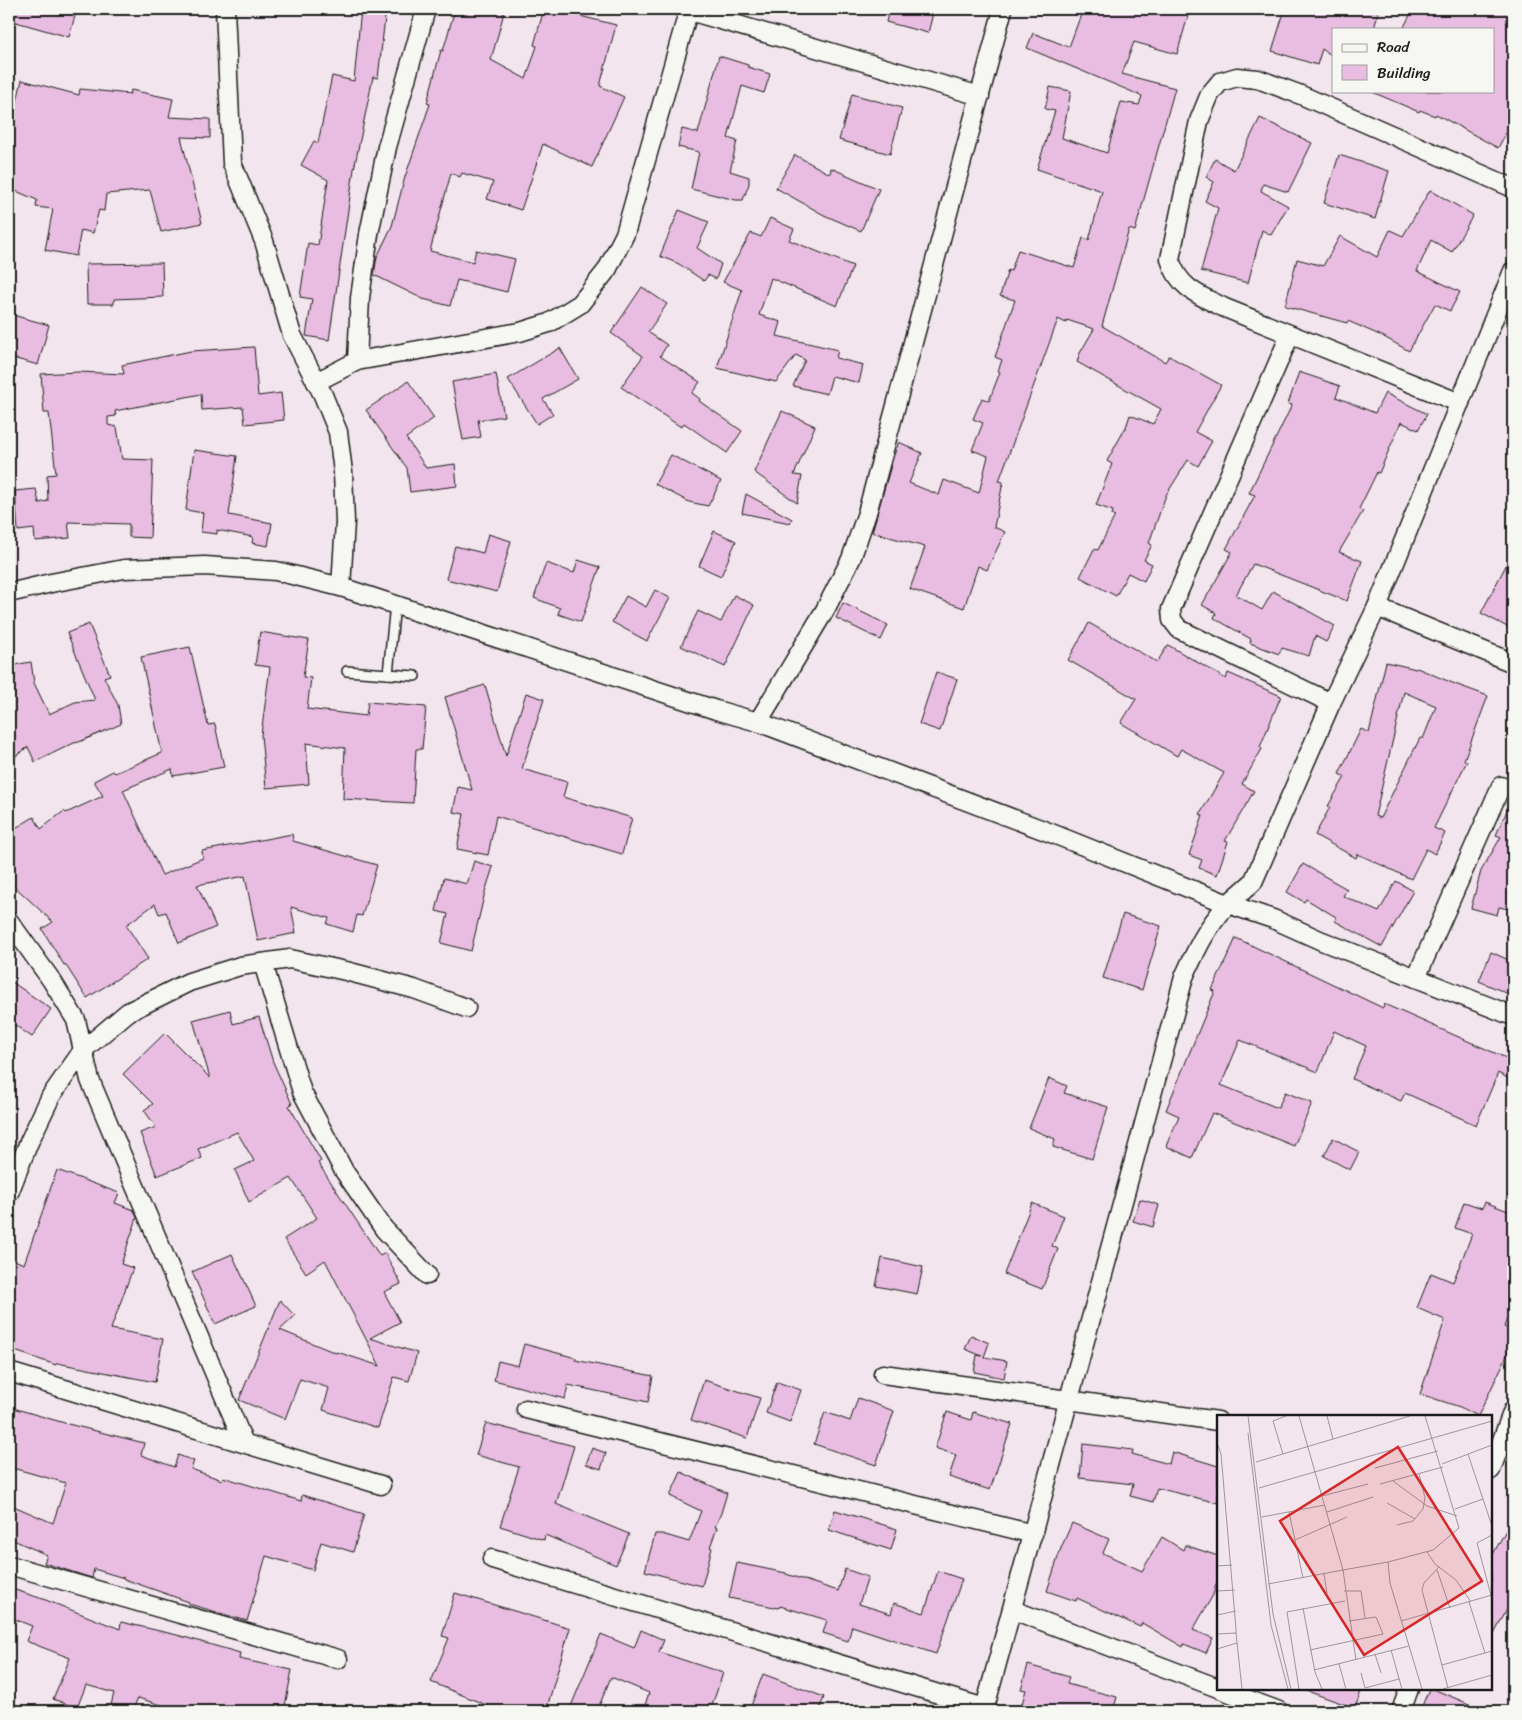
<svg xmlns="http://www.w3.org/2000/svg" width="1522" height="1720" font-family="Sriracha,sans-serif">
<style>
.building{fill:#e9bde1;stroke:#1c1c1c;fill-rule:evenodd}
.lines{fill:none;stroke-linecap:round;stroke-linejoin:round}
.service-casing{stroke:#1c1c1c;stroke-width:12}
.minor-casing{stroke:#1c1c1c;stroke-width:21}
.service{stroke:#f6f6f2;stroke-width:9}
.minor{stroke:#f6f6f2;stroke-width:18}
.inset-road{fill:none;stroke:#9c9599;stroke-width:1}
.view{fill:#d62828;fill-opacity:0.15;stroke:#d62828;stroke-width:2.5}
.inset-edge{fill:none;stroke:#1c1c1c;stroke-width:2.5}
</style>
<rect width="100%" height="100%" fill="#f2e5ed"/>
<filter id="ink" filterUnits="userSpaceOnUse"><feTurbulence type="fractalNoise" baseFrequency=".02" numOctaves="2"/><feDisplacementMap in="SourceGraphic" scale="10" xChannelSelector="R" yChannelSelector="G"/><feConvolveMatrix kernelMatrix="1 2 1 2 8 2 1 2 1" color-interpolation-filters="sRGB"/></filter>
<g filter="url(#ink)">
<g class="building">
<polygon points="9,9 77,9 69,37 9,20"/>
<polygon points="361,9 386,9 378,78 373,77 354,169 329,340 306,336 312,299 300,297 308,243 318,245 328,180 301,165 314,141 318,143 332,76 354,81"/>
<polygon points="455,9 505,9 491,60 526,79 537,46 534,45 544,9 552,9 616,25 600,86 624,97 592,167 543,144 521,210 487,199 493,182 462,173 460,177 451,173 430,251 473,262 476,250 515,259 507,292 457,280 450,306 423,299 374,275 377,257 392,226 405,177 430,104 427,103 441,50 443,51"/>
<polygon points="889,9 934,9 928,33 886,22"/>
<polygon points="1083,9 1190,9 1177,54 1134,42 1122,74 1175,88 1135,231 1129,229 1102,326 1165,362 1169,356 1221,385 1195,432 1212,441 1198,466 1188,460 1166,495 1149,543 1152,545 1144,560 1152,564 1144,581 1128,573 1116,596 1080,577 1094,549 1098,550 1115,516 1112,515 1113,511 1096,505 1112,464 1107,461 1126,427 1130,415 1153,424 1161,409 1077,362 1080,353 1094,329 1067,320 1066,323 1058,319 999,481 1003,482 994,527 1005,532 987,570 978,566 964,608 910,589 925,547 872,532 894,455 899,442 922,453 909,483 939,495 944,480 979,493 988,456 972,450 983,423 973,419 982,398 989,401 1000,372 998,371 1002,360 995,357 1015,300 1000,296 1008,270 1011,271 1018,250 1074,268 1083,238 1089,240 1102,191 1037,169 1055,111 1045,109 1050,87 1071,91 1062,138 1107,153 1121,102 1139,105 1142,96 1027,48 1033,33 1069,47"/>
<polygon points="1285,9 1379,9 1374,29 1333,29 1333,56 1322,49 1317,65 1272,51"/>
<polygon points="1413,9 1513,9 1513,120 1498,148 1436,114 1435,116 1420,110 1419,112 1370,91 1493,91 1493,29 1403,29"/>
<polygon points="719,56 748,65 748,67 770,74 764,93 742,86 728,138 737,141 730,171 749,177 749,184 743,200 736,200 691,189 699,152 678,147 682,129 698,133"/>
<polygon points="22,80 79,95 80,89 130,94 131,90 173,99 169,117 210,119 210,138 181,137 202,223 161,232 150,190 106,194 104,211 99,210 93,233 81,230 76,256 45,250 53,209 36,207 37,200 9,188 9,117 13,118"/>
<polygon points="852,94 902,108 890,154 839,140"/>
<polygon points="1260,118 1312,143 1288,192 1263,184 1261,191 1288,206 1271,235 1262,230 1248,283 1201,271 1218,208 1205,201 1214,182 1206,177 1215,159 1234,170"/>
<polygon points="795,155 830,174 831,168 879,189 861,231 824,215 776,188"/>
<polygon points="1339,155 1389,171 1375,219 1324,203"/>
<polygon points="1430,190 1473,215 1452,252 1431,240 1417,271 1460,292 1450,311 1435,304 1409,351 1384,337 1348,321 1347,323 1285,306 1297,259 1323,266 1340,236 1377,257 1390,230 1403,236"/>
<polygon points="679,210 709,222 697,248 721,264 716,279 708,275 704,281 679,264 660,256"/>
<polygon points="770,218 794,229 789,240 853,266 837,306 771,278 759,315 781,322 777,336 838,350 836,358 863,365 859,383 832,376 827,394 793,386 805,360 796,355 776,382 717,368 742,290 723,282 751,233 761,237"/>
<polygon points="162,263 163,297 114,299 114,304 87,304 86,264"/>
<polygon points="642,287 667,304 648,332 667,345 660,356 700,382 692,393 700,399 699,401 742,431 727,453 684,423 681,427 621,387 643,356 611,333"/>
<polygon points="9,314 49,325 38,365 9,357"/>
<polygon points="254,347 258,396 281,393 284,420 245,424 243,407 202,410 201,394 115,411 116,416 108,417 108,425 117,427 122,459 153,460 150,538 129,537 129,524 68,522 70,538 35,541 34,529 18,531 15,491 36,489 39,503 48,501 47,475 56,474 49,413 44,413 41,374 78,372 124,374 122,365 191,351"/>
<polygon points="560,348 578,379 543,399 553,414 537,424 508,379"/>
<polygon points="1299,372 1340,386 1336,397 1375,413 1385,393 1427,414 1418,430 1401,422 1379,473 1377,472 1359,509 1363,511 1339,552 1362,561 1347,601 1253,564 1236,595 1262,610 1273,591 1335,626 1326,642 1315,636 1309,656 1282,648 1279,654 1250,643 1251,639 1214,618 1216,613 1202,605 1232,552 1226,549 1255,495 1249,493 1292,405 1288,404"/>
<polygon points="496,374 504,416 478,420 481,437 463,440 452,382"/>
<polygon points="408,381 434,418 406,438 426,468 455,464 457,486 410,492 407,468 366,410"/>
<polygon points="782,411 815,426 794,475 802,476 797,503 754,472"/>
<polygon points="194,450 237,456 229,515 272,523 268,546 252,543 253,537 217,530 217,534 201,532 203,513 186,510"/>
<polygon points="671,455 721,481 708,506 689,502 655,484"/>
<polygon points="746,494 792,519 790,523 742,513"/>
<polygon points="714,531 736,541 721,576 699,566"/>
<polygon points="488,534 511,541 497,592 446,579 455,546 483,553"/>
<polygon points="1513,552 1513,630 1481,613"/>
<polygon points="578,560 600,567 581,622 558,614 560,608 534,598 546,563 574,573"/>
<polygon points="655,590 670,598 647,641 612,622 626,596 646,607"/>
<polygon points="734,595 754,605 725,667 681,646 698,611 721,622"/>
<polygon points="843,603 888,625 881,640 836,618"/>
<polygon points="1089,623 1157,662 1168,645 1226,679 1228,673 1281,696 1260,747 1262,749 1242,784 1254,791 1225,841 1228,842 1217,875 1199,868 1202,860 1189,855 1203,816 1200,814 1224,773 1181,749 1177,756 1121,723 1136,699 1068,660"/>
<polygon points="89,624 110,675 104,677 118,705 121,724 79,742 74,743 35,762 28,747 9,761 9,669 19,664 31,662 34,683 49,714 75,702 95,700 67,633"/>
<polygon points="260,632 309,640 303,677 311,678 307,709 366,716 368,702 426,707 422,749 416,749 413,803 343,799 345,748 306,743 309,784 266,788 261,735 270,667 255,665"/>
<polygon points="190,647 208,725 215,724 224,767 173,776 172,769 123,790 162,875 203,858 202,851 292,834 293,841 377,865 362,916 357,915 353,932 327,924 329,918 291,907 296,933 258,941 245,876 197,885 216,927 179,943 166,912 159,914 155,904 126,925 148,959 87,998 65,964 64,965 42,929 53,922 13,885 9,877 9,832 34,817 41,829 64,811 66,813 103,796 94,781 113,771 115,773 162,753 141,657"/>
<path d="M 1386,662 L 1416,669 L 1417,668 L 1455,684 L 1488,696 L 1464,760 L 1467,761 L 1434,828 L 1445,833 L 1435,854 L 1426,849 L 1411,879 L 1358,854 L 1356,858 L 1315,835 L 1330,807 L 1328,806 L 1345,777 L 1339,774 L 1361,729 L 1369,733 ZM 1404,692 L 1436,706 L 1423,739 L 1420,738 L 1380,818 L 1375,816 Z"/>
<polygon points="936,672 957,679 940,731 919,724"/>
<polygon points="485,685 506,756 526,693 544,699 522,769 567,782 563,797 632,818 622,854 496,816 488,855 457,849 464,814 453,812 458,787 472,790 445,697"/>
<polygon points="1513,797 1513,910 1499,907 1497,915 1471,908 1481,871 1501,837 1496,835"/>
<polygon points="474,861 493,867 485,892 471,951 441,943 448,914 436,911 444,878 467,884"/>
<polygon points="1303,864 1347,889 1343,896 1379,912 1396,881 1413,891 1382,947 1335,921 1336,917 1306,899 1304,902 1287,892"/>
<polygon points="1123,914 1161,926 1142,990 1103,978"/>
<polygon points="1236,938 1383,1008 1384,1004 1513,1061 1513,1081 1498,1073 1476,1125 1405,1093 1401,1101 1352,1079 1366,1046 1334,1031 1318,1072 1240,1040 1221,1085 1278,1108 1285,1092 1312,1103 1294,1146 1212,1113 1192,1158 1166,1146 1179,1116 1166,1110 1215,991 1212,990"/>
<polygon points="1491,952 1513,962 1513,996 1479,981"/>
<polygon points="9,980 51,1009 32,1037 9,1021"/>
<polygon points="230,1010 233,1024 259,1017 273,1062 292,1104 289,1106 321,1161 318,1163 380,1256 385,1253 401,1284 384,1292 400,1322 370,1338 417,1353 409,1381 394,1377 378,1428 323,1410 329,1388 300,1379 285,1419 239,1400 280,1300 295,1316 280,1330 336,1353 337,1352 380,1366 325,1260 306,1273 284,1239 317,1218 291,1178 249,1202 235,1170 254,1161 237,1132 198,1149 202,1158 157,1176 140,1133 156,1127 144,1110 153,1104 123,1074 165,1033 210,1078 193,1020"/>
<polygon points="1049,1078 1067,1086 1064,1093 1108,1107 1092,1159 1053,1147 1055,1139 1029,1128"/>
<polygon points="1333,1138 1359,1152 1350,1170 1324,1156"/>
<polygon points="57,1170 119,1193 115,1203 134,1210 137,1218 121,1264 133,1268 111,1329 163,1339 155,1382 57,1363 56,1365 9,1349 9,1258 24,1264"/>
<polygon points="1140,1199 1159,1205 1153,1227 1133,1221"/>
<polygon points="1464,1202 1482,1208 1485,1202 1513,1213 1513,1302 1504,1327 1513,1330 1513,1335 1506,1358 1478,1416 1460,1407 1420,1394 1445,1320 1417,1308 1431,1273 1453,1282 1472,1234 1455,1228"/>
<polygon points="1032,1203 1064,1216 1052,1246 1058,1249 1042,1289 1004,1274"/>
<polygon points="232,1254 256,1306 215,1324 192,1272"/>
<polygon points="882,1258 923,1267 917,1294 876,1286"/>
<polygon points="971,1335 989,1343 984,1357 1007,1361 1004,1378 974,1372 977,1355 982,1356 965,1349"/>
<polygon points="524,1344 576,1358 575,1360 653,1376 648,1402 568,1385 565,1399 494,1380 498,1361 518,1366"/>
<polygon points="704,1380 760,1398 747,1438 691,1420"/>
<polygon points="777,1382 801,1390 790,1422 766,1413"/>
<polygon points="858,1398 894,1411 876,1465 814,1444 825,1412 850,1421"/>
<polygon points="13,1408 68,1424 144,1443 141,1455 174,1467 178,1455 194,1461 191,1469 222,1480 223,1477 301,1501 302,1495 364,1514 353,1552 321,1542 313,1570 266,1556 247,1621 189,1604 189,1602 124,1579 124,1578 94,1569 92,1578 44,1563 47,1555 9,1538 9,1504 53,1523 66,1483 9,1467 9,1423"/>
<polygon points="947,1412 971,1420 973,1412 1012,1424 990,1490 949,1477 956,1455 935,1448"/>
<polygon points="486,1423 574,1446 556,1504 629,1534 616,1565 545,1535 544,1540 500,1526 519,1467 476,1455"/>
<polygon points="1083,1444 1133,1450 1132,1454 1169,1464 1172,1452 1218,1466 1218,1503 1157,1488 1153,1502 1130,1496 1133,1484 1080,1478"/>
<polygon points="592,1448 606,1453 601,1469 586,1464"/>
<polygon points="681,1472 727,1493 721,1513 715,1527 717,1528 710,1547 712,1548 702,1586 645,1571 655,1534 662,1534 689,1542 701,1511 670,1496"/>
<polygon points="835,1510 897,1529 891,1550 829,1530"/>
<polygon points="1513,1517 1513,1598 1491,1640 1491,1558"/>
<polygon points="1072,1523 1109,1539 1103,1553 1142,1571 1162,1537 1183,1550 1185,1545 1218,1556 1218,1578 1213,1595 1193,1630 1213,1638 1206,1653 1184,1644 1183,1647 1142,1623 1140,1627 1077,1598 1076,1601 1047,1591 1061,1548"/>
<polygon points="737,1563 786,1573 786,1574 838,1591 845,1569 868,1577 859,1604 891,1614 894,1603 924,1613 938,1571 962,1579 936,1654 852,1626 848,1641 823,1633 827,1620 780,1606 779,1608 729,1598"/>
<polygon points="9,1588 43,1599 120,1629 121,1622 177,1635 240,1653 239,1659 292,1670 284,1711 181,1711 138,1698 132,1711 111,1705 114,1693 86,1685 77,1708 53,1699 70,1658 26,1641 32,1626 9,1617"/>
<polygon points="455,1593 570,1628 546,1711 490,1711 491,1707 431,1682 449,1638 442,1636"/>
<polygon points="641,1630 664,1640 659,1652 723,1673 710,1711 643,1711 649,1693 611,1677 597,1711 569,1711 601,1634 634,1648"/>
<polygon points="1028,1665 1069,1677 1067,1684 1117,1697 1113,1711 1020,1711 1026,1690 1021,1689"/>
<polygon points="763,1674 824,1697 819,1711 749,1711"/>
<polygon points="1308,1689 1362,1689 1355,1708 1307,1691"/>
<polygon points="1429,1689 1433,1689 1486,1711 1420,1711"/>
</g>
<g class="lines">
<g class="service-casing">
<g id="service">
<polyline points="347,671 415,676"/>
<polyline points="388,674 395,604"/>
</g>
</g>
<g class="minor-casing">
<g id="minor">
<polyline points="225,9 232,163 264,241 292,335 323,395 338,432 343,472 345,522 341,587"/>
<polyline points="683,9 980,96"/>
<polyline points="1513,271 1377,607 1331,703 1253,882 1228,904 1273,919 1322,941 1513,1016"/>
<polyline points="1290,335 1171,609 1172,620 1179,629 1331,703"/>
<polyline points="357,361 360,298 369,234 387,147 426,9"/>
<polyline points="316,382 357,361 520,332 549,323 580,304 607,270 625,234 689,9"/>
<path d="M 1460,403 L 1225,308 C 1200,296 1178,288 1170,259 L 1199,121 L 1210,94 L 1220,82 L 1237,77 L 1258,79 L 1301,95 L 1513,188"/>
<polyline points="9,593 51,583 124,569 205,566 276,571 341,587 716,710 758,722 825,610 851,559 867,513 1003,9"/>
<polyline points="1377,607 1513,663"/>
<path d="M 758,722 L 1051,833 L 1228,904 C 1206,928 1197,948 1184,977 L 984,1711"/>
<polyline points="9,921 52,981 76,1020 90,1080 244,1443"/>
<polyline points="263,963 302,1092 344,1171 384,1229 427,1275"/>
<polyline points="1416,978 1501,786"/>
<polyline points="9,1193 29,1142 51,1096 83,1050 128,1012 189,982 240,966 290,959 346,971 414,989 466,1008"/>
<polyline points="9,1372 381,1485"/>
<polyline points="883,1374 1218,1421"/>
<polyline points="526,1409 1033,1534"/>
<polyline points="1491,1470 1513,1410"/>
<polyline points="492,1559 985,1708"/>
<polyline points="9,1565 338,1659"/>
<polyline points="1013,1610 1218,1688"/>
<polyline points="1220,1689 1279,1711"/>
<polyline points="1401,1711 1409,1689"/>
</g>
</g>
<use href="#service" class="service"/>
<use href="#minor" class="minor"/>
</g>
</g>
<g transform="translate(1217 1415)">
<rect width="275" height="275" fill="#f2e5ed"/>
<path class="inset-road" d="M 31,1 L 56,199 L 74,274M 82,1 L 126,155 L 171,147M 110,1 L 116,24M 31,18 L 54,210 L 71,274M 0,28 L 4,39 L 19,214 L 19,218 L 0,219M 66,39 L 56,6 L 69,1M 251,39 L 275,111M 39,47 L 193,1M 225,49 L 275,30M 158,53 L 221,36M 176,66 L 210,91 L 240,101M 163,69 L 226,52M 42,73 L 275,6M 105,81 L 151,69M 170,88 L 198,104M 238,94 L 266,84M 72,97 L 86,163M 110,97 L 156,82M 45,102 L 108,90M 180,110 L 196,106 L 206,94 L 208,83 L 202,59M 275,120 L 260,128 L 275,184M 78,125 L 130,102M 210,137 L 218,149 L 239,165 L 254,187M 0,151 L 15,150M 222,152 L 207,168 L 205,175 L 231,273M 220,155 L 233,193M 107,159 L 110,178M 51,169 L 126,155 L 139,245M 0,176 L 18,175M 127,176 L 144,176 L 148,203M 252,187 L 268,238M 86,193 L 98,257 L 105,274M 0,200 L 19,196M 184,206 L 275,180M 19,218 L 25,274M 0,234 L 20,228M 93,235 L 166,219 L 159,202 L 132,206M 174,235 L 185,274M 158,239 L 164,258M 122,249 L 129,274M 225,250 L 275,236M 97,255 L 192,231M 144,258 L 148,273M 148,273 L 182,264M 82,274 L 70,197 L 128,186M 205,274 L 173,168 L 171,147 L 216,135 L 242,113 L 208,1M 226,274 L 275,260"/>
<path class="view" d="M 181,32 L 265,166 L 147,240 L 63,106 Z"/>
<rect width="275" height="275" class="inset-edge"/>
</g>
<rect width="1522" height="1720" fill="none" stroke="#f6f6f2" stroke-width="30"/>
<rect x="15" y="15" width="1492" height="1690" fill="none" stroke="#1c1c1c" stroke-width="2" filter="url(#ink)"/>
<rect x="1332" y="28" width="162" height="65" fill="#f6f6f2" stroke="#9f9f9c"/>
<rect x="1342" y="44" width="25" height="8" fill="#f6f6f2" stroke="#9f9f9c"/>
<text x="1377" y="52" font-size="15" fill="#1c1c1c">Road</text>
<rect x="1342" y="65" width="25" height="15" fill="#e9bde1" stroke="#9f9f9c"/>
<text x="1377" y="78" font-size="15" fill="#1c1c1c">Building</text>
</svg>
